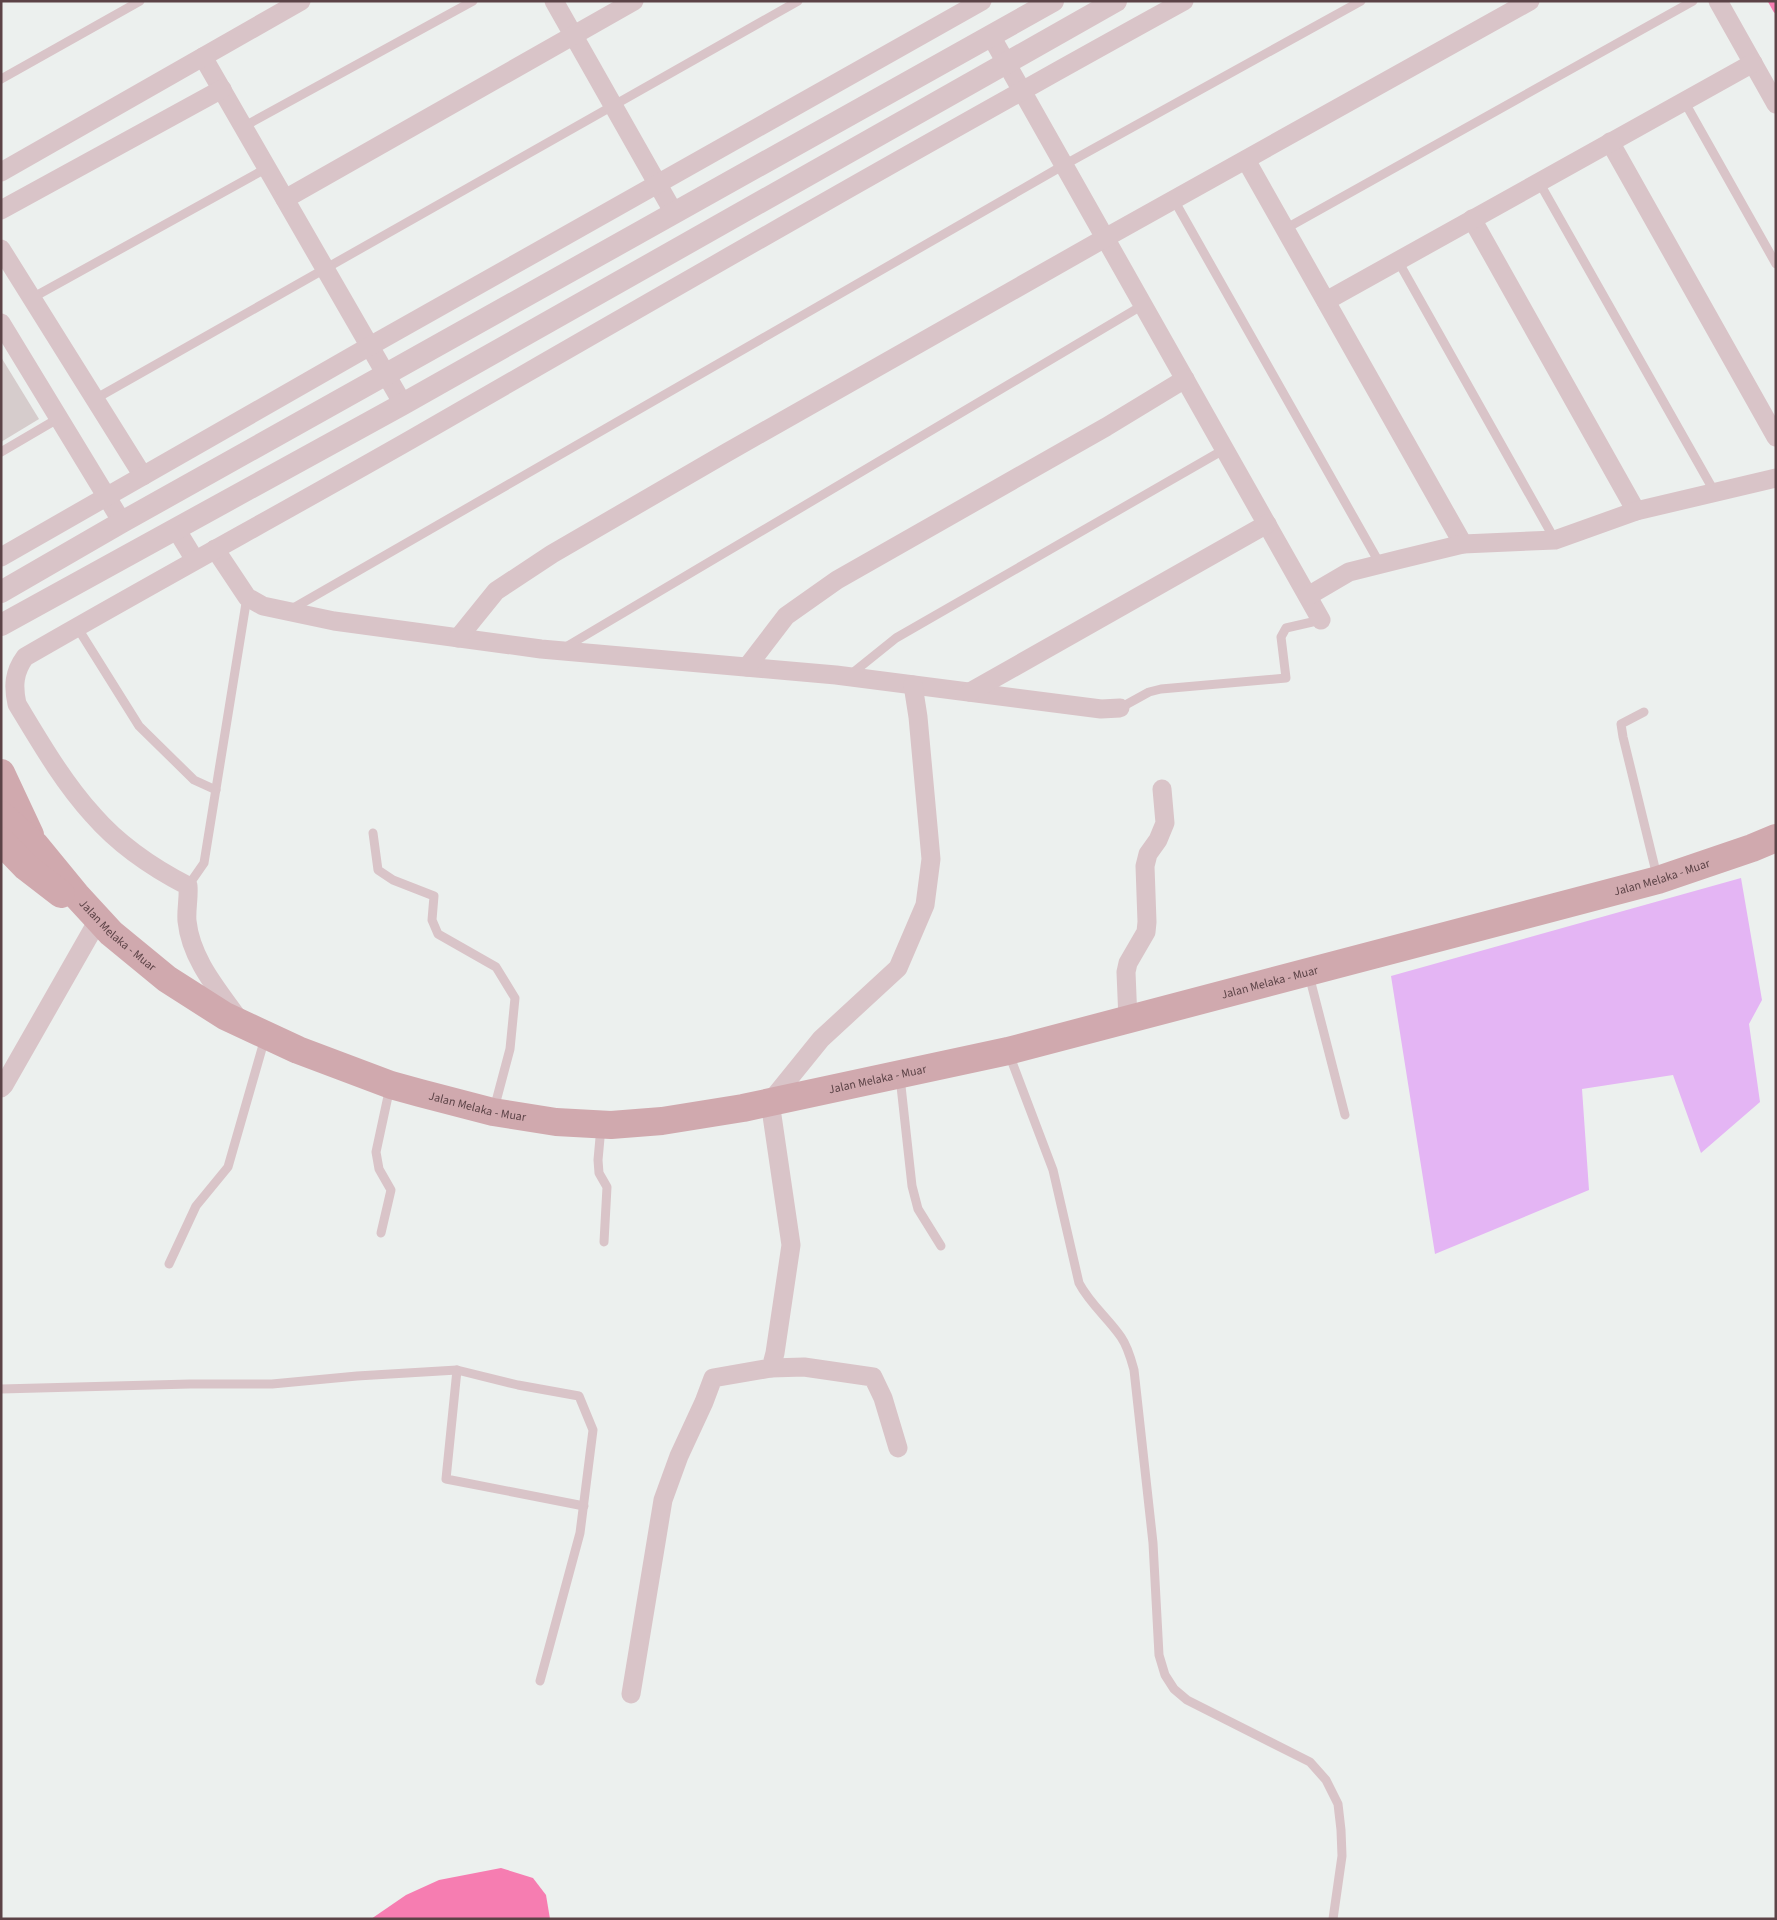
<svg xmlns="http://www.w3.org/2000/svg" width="1777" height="1920" font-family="'Source Sans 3',sans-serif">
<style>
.green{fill:#e4b5f4}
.water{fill:#f67db1}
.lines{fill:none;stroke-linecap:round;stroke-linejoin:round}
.stream{stroke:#f67db1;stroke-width:6}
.building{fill:#d6cccc}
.service{stroke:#d9c4c8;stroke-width:9}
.minor{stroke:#d9c4c8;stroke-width:19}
.tertiary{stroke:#d9c4c8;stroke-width:22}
.primary{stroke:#d0a9ae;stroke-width:28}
.labels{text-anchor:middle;stroke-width:4.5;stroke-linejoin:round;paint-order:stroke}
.street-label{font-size:12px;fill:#5c4347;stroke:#fff}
</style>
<rect width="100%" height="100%" fill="#ecf0ee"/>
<polygon class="green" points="1741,878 1762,1000 1749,1024 1760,1102 1701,1153 1673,1075 1582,1089 1589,1190 1435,1254 1391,976"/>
<polygon class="water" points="501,1868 533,1878 546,1895 550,1919 371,1919 406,1895 439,1880"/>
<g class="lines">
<polyline class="stream" points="1771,1 1776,10"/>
</g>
<polygon class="building" points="1,357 39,419 1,442"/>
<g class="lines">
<g class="service">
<polyline points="1,79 140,1"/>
<polyline points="1684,101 1776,264"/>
<polyline points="243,127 473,1"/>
<polyline points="1539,182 1714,491"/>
<polyline points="1174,200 1380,564"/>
<polyline points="1285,229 1693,1"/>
<polyline points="1398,261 1555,540"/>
<polyline points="32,298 267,168"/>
<polyline points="95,399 798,1"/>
<polyline points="1,452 59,418"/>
<polyline points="290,610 1064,165 1361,1"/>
<polyline points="77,627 139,726 194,780 216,790"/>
<polyline points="564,648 1143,305"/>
<polyline points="850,675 896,638 1225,449"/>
<polyline points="1120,708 1149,692 1161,689 1286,678 1281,637 1286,628 1321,620"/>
<polyline points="1644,712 1621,724 1623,737 1657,876"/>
<polyline points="373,833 378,870 393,880 434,896 432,920 438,934 496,967 515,998 510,1049 494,1109"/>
<polyline points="188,886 204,863 247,597"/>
<polyline points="1309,975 1345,1115"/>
<path d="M 1009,1054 L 1053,1170 L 1079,1283 C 1090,1304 1108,1318 1121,1337 C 1128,1347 1131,1359 1134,1370 L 1153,1543 L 1159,1655 L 1165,1675 L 1174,1689 L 1187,1700 L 1310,1762 L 1326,1780 L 1338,1804 L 1341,1830 L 1342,1856 L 1333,1919"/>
<polyline points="900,1077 912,1186 918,1209 941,1246"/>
<polyline points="601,1127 598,1160 599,1173 607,1187 604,1242"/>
<polyline points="381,1233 391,1190 379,1169 376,1152 390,1087"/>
<polyline points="169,1264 196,1206 228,1167 265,1038"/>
<polyline points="457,1370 446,1479 584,1506"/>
<polyline points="1,1389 190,1384 272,1384 357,1376 457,1370 518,1385 579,1396 593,1430 580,1533 540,1681"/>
</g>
<g class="minor">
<polyline points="554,1 674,213"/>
<polyline points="1718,1 1776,104"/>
<polyline points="991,36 1321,620"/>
<polyline points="203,57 403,404"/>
<polyline points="1610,142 1776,437"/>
<polyline points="1246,160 1463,544"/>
<polyline points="1,172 301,1"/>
<polyline points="285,199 634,1"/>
<polyline points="1,210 222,89"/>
<polyline points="1472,219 1636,511"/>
<polyline points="1,249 143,476"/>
<polyline points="1326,301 1753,63"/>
<polyline points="1,323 122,522"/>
<polyline points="176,529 195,560"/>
<polyline points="215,549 247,597 263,606 334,621 541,649 836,675 1101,709 1120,708"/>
<polyline points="1,557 370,346 982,1"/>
<polyline points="1308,596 1349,572 1401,559 1463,544 1555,540 1636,511 1776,478"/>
<polyline points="458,638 496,591 552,554 726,453 1105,238 1530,1"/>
<polyline points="747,667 786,616 837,580 1106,427 1185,379"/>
<polyline points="970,692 1267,524"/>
<polyline points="1128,1020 1126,972 1128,963 1146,932 1147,922 1145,866 1148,854 1158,840 1165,823 1162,789"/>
<path d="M 240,1021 C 219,991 191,960 187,921 C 186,910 189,898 188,886 C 153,868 119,845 93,815 C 63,782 40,742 17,704 C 13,686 14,672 25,657 C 153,583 282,513 410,440 C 667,292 924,144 1184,1"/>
<polyline points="1,1088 4,1085 97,922"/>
<polyline points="771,1368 804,1367 873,1377 883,1398 898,1448"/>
<polyline points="631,1694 663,1500 679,1456 704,1402 713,1378 771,1368 775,1353 791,1245 770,1102 821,1039 898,968 925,905 931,859 918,717 913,685"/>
</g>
<g class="tertiary">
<polyline points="1,592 122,522 1053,1"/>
<polyline points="1,625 403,404 1116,1"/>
</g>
<g class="primary">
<polyline points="1,773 30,835"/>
<path id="s1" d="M 1,815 L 35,845 L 76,895 L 111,933 L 167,979 L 225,1016 L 298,1050 L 391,1085 L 420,1093 L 493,1112 L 556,1122 L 611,1125 L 662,1121 L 743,1108 L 1008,1051 L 1658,880 L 1752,848 L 1776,838"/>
<polyline points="1,841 26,867 61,894"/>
</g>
</g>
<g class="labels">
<g class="street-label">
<text dy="4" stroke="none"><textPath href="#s1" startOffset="1788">Jalan Melaka - Muar</textPath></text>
<text dy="4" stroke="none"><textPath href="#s1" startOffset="168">Jalan Melaka - Muar</textPath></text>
<text dy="4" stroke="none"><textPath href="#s1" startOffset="1382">Jalan Melaka - Muar</textPath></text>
<text dy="4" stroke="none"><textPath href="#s1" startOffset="978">Jalan Melaka - Muar</textPath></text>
<text dy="4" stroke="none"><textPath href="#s1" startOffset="572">Jalan Melaka - Muar</textPath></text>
</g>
</g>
<rect width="1777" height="1920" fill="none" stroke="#5c4347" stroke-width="5"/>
</svg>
